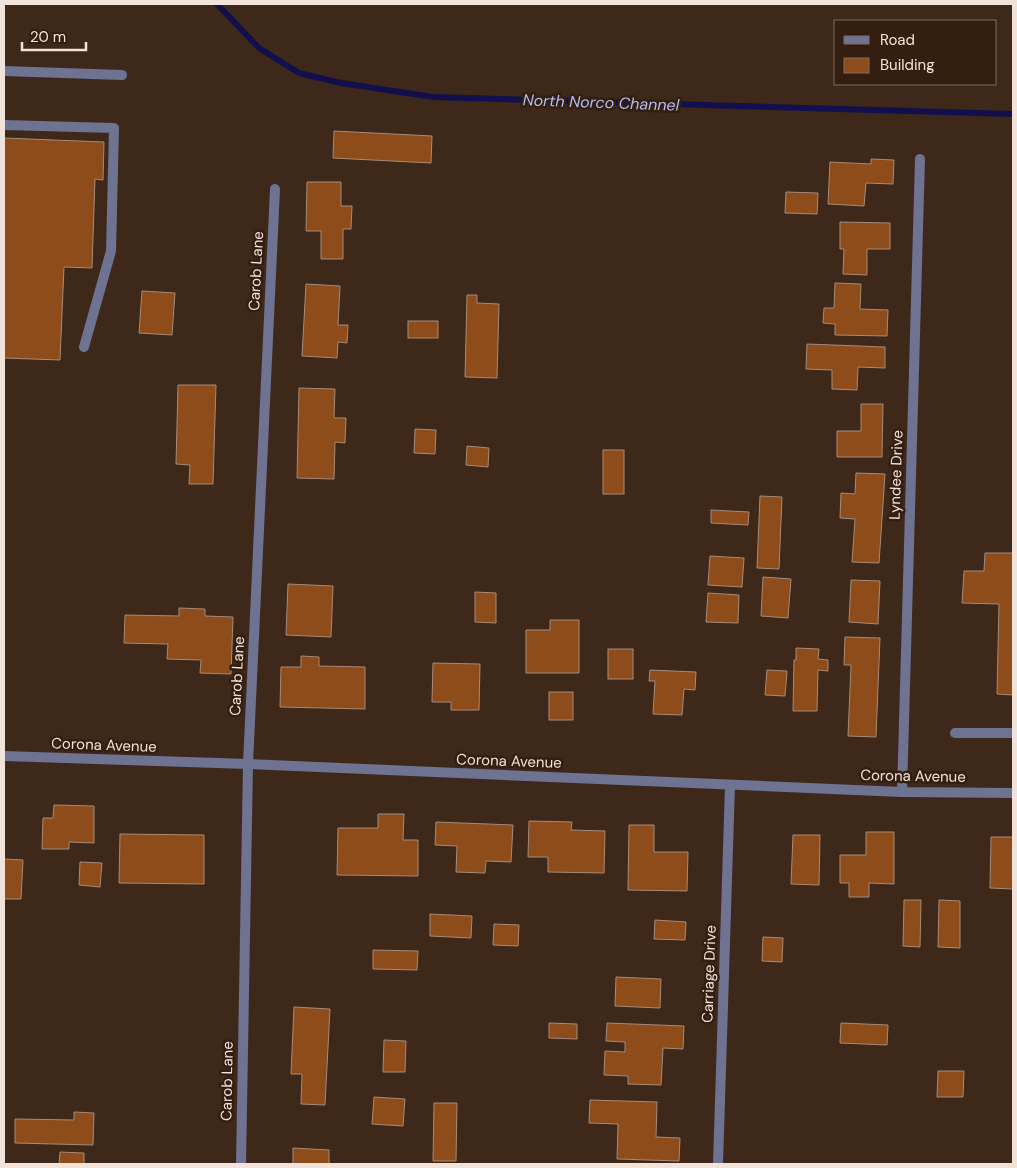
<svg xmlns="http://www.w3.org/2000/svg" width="1017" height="1168" font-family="'DM Sans',sans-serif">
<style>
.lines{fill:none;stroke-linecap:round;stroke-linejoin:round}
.stream{stroke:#12104c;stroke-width:6}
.building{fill:#8d4c1a;stroke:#a68b7a}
.lane{stroke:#6d7391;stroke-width:10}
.street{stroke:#6d7391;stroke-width:10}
.labels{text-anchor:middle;stroke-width:5;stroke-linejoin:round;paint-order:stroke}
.street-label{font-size:15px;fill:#f2e3da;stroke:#331e10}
.water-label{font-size:16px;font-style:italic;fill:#b2bef7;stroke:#331e10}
</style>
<rect width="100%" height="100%" fill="#3e281a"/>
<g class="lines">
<polyline class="stream" points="217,4 259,48 299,73 341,83 433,97 1013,114"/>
</g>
<g class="building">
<polygon points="334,131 432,136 431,163 333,158"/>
<polygon points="4,138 104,142 103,180 95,179 92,268 64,267 60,360 4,358"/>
<polygon points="871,159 894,160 893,184 866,183 864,206 828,204 830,162 871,164"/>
<polygon points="307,182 341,182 341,206 352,206 351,229 343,229 343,259 321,259 321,231 306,231"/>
<polygon points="786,192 818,193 817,214 785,213"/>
<polygon points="840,222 890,223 890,249 867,249 867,275 843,274 844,249 840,249"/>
<polygon points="835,283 861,284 860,309 888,310 887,336 835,335 835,324 823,323 824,308 834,308"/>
<polygon points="306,284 340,286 338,325 348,325 347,343 338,342 337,358 302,356"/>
<polygon points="142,291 175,293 172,335 139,333"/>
<polygon points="467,295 477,295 477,303 499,304 497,378 465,377"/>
<rect x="408" y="321" width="30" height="17"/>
<polygon points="807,344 885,347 885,368 858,367 857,390 832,389 832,370 806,369"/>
<polygon points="178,385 216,385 213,484 189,484 190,465 176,464"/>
<polygon points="299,388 335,389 334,418 346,418 345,443 335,442 334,479 297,478"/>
<polygon points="861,404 883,404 882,457 837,457 837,431 861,431"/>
<polygon points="415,429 436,430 435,454 414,453"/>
<polygon points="467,446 489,448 488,467 466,465"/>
<rect x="603" y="450" width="21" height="44"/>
<polygon points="856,473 885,474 879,563 852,562 855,519 840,518 841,493 855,494"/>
<polygon points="760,496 782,497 779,569 757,568"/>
<polygon points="711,510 749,512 748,525 711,523"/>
<polygon points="985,553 1013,553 1013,695 997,694 999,604 962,603 964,571 984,571"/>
<polygon points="710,556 744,558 742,587 708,585"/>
<polygon points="763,577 791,579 788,618 761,616"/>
<polygon points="851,580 880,581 878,624 849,622"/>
<polygon points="288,584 333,586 331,637 286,635"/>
<polygon points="475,592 496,593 496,623 475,622"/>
<polygon points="708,593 739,595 738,623 706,622"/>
<polygon points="179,608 205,609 205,616 233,617 231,674 200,673 201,660 167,659 168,644 124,643 125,615 179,616"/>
<polygon points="550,620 579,620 579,673 526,673 526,630 550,630"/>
<polygon points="845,637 880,638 876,737 848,736 851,665 844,665"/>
<polygon points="796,648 819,649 818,659 828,660 828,671 818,670 817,711 793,711 794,660 796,660"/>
<rect x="608" y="649" width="25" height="30"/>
<polygon points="301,656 319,657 319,666 365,667 365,709 280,707 281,667 301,667"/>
<polygon points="433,663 480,664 479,710 451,710 451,702 432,702"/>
<polygon points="650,670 696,672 695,690 684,689 682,715 653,714 655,681 649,681"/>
<polygon points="767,670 787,671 785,696 765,695"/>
<rect x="549" y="692" width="24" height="28"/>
<polygon points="54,805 94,806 94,843 69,842 69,849 42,849 43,818 53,818"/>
<polygon points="378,814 404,814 403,840 418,840 418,876 337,875 338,828 378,828"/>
<polygon points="529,821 572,822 571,830 605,831 604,873 548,872 548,857 528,857"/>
<polygon points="436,822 513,825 511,862 486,861 485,873 456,872 457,846 435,845"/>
<polygon points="629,825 654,825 654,852 688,852 687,891 628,890"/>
<polygon points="866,832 894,832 894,884 869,883 869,897 849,897 849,883 840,883 840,855 866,855"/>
<polygon points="120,834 204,835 204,884 119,883"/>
<polygon points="793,835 820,835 819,885 791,884"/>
<polygon points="991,837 1013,837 1013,889 990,888"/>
<polygon points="4,859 23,860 21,899 4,899"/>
<polygon points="80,862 102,863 100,887 79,885"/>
<polygon points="904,900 921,900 920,947 903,946"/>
<polygon points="939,900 960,901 960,948 938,947"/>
<polygon points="430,914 472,916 471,938 430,936"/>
<polygon points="655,920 686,922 685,940 654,939"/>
<polygon points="494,924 519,925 518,946 493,945"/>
<polygon points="763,937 783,938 782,962 762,961"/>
<polygon points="373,950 418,951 417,970 373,969"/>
<polygon points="616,977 661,979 660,1008 615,1006"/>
<polygon points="294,1007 330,1009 325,1105 301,1104 302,1074 291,1074"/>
<polygon points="549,1023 577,1024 577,1039 549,1038"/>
<polygon points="607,1023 684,1026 683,1049 663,1048 661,1085 628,1084 628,1076 604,1075 605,1051 625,1052 625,1042 606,1041"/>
<polygon points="841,1023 888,1025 887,1045 840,1043"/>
<polygon points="384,1040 406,1041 405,1072 383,1072"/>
<polygon points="938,1071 964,1071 963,1097 937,1097"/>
<polygon points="374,1097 405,1099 403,1126 372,1124"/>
<polygon points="590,1100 657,1102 656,1137 680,1138 679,1161 617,1159 618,1124 589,1123"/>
<polygon points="434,1103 457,1103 456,1161 433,1161"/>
<polygon points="74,1112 94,1113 93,1145 15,1143 15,1119 74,1120"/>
<polygon points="293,1148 329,1150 329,1164 293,1164"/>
<polygon points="60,1152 84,1153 84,1164 59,1164"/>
</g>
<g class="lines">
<g class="lane">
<polyline points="4,71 122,75"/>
<polyline points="4,125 114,128 111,251 84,347"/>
<polyline points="955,733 1013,733"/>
</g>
<g class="street">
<polyline points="4,756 248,764 902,792 1013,793"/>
<polyline points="902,792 920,159"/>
<polyline points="241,1164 248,764 275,189"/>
<polyline points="718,1164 730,785"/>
</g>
</g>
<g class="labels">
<g class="street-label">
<text transform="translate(256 271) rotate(-87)" y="5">Carob Lane</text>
<text transform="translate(896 475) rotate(-88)" y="5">Lyndee Drive</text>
<text transform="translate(237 676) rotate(-87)" y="5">Carob Lane</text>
<text transform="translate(104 745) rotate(2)" y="5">Corona Avenue</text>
<text transform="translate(509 761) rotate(2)" y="5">Corona Avenue</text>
<text transform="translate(913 776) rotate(1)" y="5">Corona Avenue</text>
<text transform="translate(709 974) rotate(-88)" y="5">Carriage Drive</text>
<text transform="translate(227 1081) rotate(-89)" y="5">Carob Lane</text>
</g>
<g class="water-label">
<text transform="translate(601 102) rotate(2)" y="6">North Norco Channel</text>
</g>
</g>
<rect width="1017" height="1168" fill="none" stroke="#f2e3da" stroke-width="10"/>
<rect x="834" y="20" width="162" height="65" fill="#331e10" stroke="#7f6d61"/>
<rect x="844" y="36" width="25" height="8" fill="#6d7391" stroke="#7f6d61"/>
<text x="880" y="45" font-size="15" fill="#f2e3da">Road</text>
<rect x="844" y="58" width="25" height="15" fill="#8d4c1a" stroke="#7f6d61"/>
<text x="880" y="70" font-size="15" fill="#f2e3da">Building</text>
<path d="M22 42v8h64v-8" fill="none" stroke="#f2e3da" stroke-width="2.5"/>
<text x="30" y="42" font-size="15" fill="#f2e3da" stroke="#331e10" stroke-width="4" paint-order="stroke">20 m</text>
</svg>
